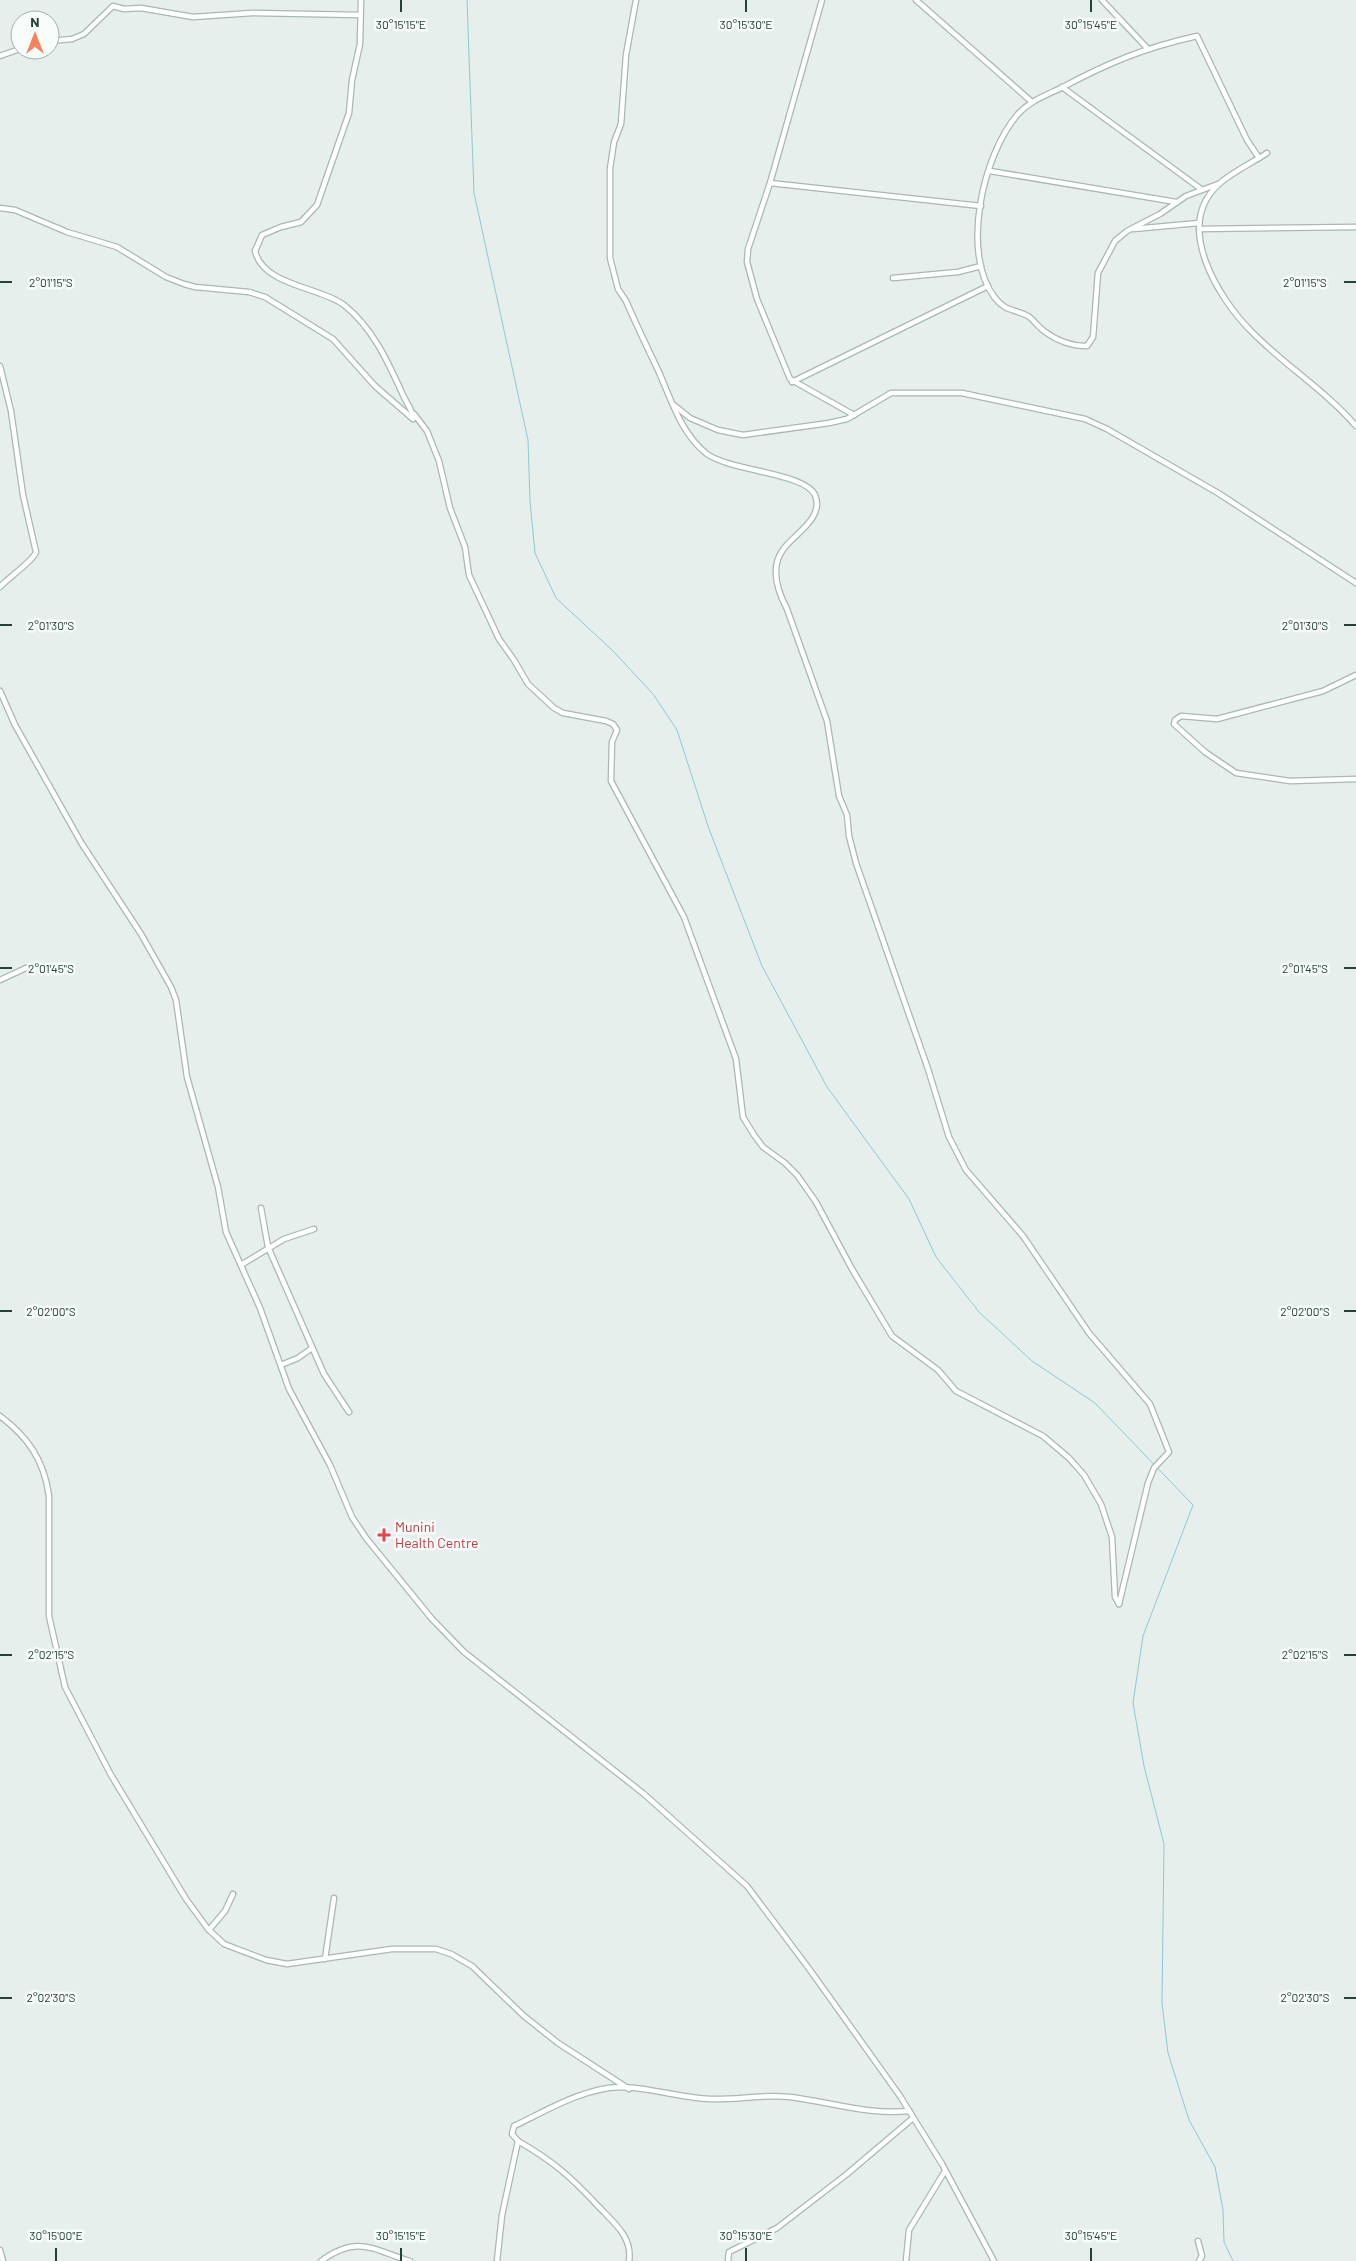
<svg xmlns="http://www.w3.org/2000/svg" width="1356" height="2261" font-family="Barlow,sans-serif">
<style>
.lines{fill:none;stroke-linecap:round;stroke-linejoin:round}
.stream{stroke:#8ec9d4;stroke-width:1}
.street-casing{stroke:#a8b8b2;stroke-width:7}
.street{stroke:#fff;stroke-width:4.5}
.ticks{fill:none;stroke:#24423a;stroke-width:2}
.health-dot{fill:#e0444e;stroke:#f7fbf9;stroke-width:2}
.labels{text-anchor:middle;stroke-width:5;stroke-linejoin:round;paint-order:stroke}
.health-label{font-size:14px;fill:#be3a42;stroke:#f7fbf9;text-anchor:start}
.ticks-label{font-size:12px;text-anchor:middle;fill:#24423a;stroke:#f7fbf9;stroke-width:5;stroke-linejoin:round;paint-order:stroke}
</style>
<rect width="100%" height="100%" fill="#e6efeb"/>
<g class="lines">
<polyline class="stream" points="467,0 474,193 528,440 530,501 535,553 556,598 613,651 653,694 677,730 709,829 762,966 827,1087 909,1199 936,1257 979,1312 1032,1361 1095,1403 1193,1505 1143,1636 1133,1703 1144,1766 1164,1844 1162,2003 1168,2053 1189,2120 1215,2167 1223,2210 1224,2242 1233,2261"/>
<g class="street-casing">
<g id="street">
<path d="M 361,0 L 360,44 L 352,80 L 349,113 L 317,205 L 301,222 L 281,227 L 262,235 L 255,251 C 263,286 321,287 344,305 C 373,328 388,362 403,395 C 406,402 411,408 413,416"/>
<path d="M 636,0 L 626,55 L 621,124 L 614,142 L 610,169 L 610,258 L 618,289 L 626,301 C 636,324 647,347 658,370 C 671,399 681,434 707,454 C 731,471 805,473 815,495 C 825,519 792,535 782,551 C 770,569 778,592 787,609 L 827,721 L 839,796 L 847,815 L 849,836 L 856,863 L 928,1069 L 949,1137 L 966,1170 L 1023,1236 L 1089,1333 L 1150,1404 L 1169,1452 L 1154,1468 L 1148,1483 L 1119,1604"/>
<polyline points="822,0 770,183 748,249 747,262 757,299 790,379 854,415"/>
<polyline points="916,0 1032,102"/>
<polyline points="1102,0 1147,48"/>
<polyline points="50,41 72,39 84,34 113,6 124,9 141,8 193,17 252,13 360,15"/>
<polyline points="0,56 20,49"/>
<polyline points="1062,87 1201,189"/>
<path d="M 1267,153 C 1252,163 1232,172 1219,184 C 1173,225 1218,298 1251,331 C 1284,365 1325,390 1356,426"/>
<polyline points="990,171 1176,202"/>
<polyline points="770,183 981,206"/>
<path d="M 1218,184 L 1186,196 L 1160,214 L 1127,231 L 1115,241 L 1098,273 L 1093,337 L 1087,346 C 1072,346 1056,340 1044,331 C 1038,327 1034,320 1028,316 C 1015,309 1006,312 995,298 C 960,253 983,154 1018,114 C 1031,100 1047,95 1063,87 C 1110,62 1144,48 1197,36 L 1247,140 L 1259,158"/>
<polyline points="0,208 15,210 67,232 117,247 166,277 184,284 195,287 249,292 265,297 333,339 375,386 412,418"/>
<polyline points="1133,229 1199,223"/>
<polyline points="1199,229 1356,227"/>
<polyline points="893,278 958,272 981,266"/>
<path d="M 0,366 L 11,411 L 23,495 L 36,552 C 34,560 8,578 0,587"/>
<polyline points="792,382 988,286"/>
<polyline points="675,406 690,418 718,430 743,435 829,423 847,419 891,393 962,393 1085,419 1107,429 1218,493 1356,583"/>
<polyline points="413,419 414,414 427,431 439,461 450,508 465,547 469,575 499,639 514,660 528,684 554,708 563,713 606,721 613,724 617,730 612,742 611,781 684,917 736,1059 743,1117 754,1135 763,1147 785,1163 797,1175 816,1202 852,1269 892,1336 938,1370 956,1391 1043,1436 1069,1458 1084,1475 1101,1504 1112,1537 1115,1597 1119,1604"/>
<polyline points="1356,675 1323,691 1217,719 1181,716 1175,720 1174,724 1205,752 1236,773 1290,781 1356,779"/>
<polyline points="0,691 15,725 82,844 141,934 171,987 176,1000 187,1077 218,1187 226,1232 260,1308 289,1389 330,1465 352,1517 366,1538 432,1619 464,1652 644,1794 747,1886 810,1970 900,2096 942,2164 994,2261"/>
<polyline points="0,980 26,968"/>
<polyline points="261,1208 268,1247 324,1374 349,1412"/>
<polyline points="241,1265 284,1239 314,1229"/>
<polyline points="281,1365 298,1358 312,1348"/>
<path d="M 0,1416 C 28,1437 44,1460 49,1496 L 49,1616 L 65,1687 L 111,1775 L 186,1899 L 208,1929 L 224,1944 L 266,1960 L 287,1964 L 392,1949 L 436,1949 L 451,1954 L 472,1966 L 524,2016 L 558,2043 L 629,2089"/>
<polyline points="209,1930 225,1911 233,1894"/>
<polyline points="325,1959 334,1898"/>
<polyline points="1198,2241 1202,2256 1199,2261"/>
<polyline points="0,2250 3,2261"/>
<path d="M 321,2261 C 358,2234 373,2250 410,2261"/>
<polyline points="497,2261 502,2215 518,2141"/>
<path d="M 629,2261 C 633,2237 613,2222 598,2206 C 571,2177 553,2161 518,2141 L 512,2134 L 514,2126 C 546,2111 583,2088 620,2087 C 647,2087 682,2098 710,2099 C 736,2100 764,2094 790,2097 C 830,2102 868,2115 909,2111"/>
<polyline points="728,2261 729,2252 777,2228 847,2174 913,2118"/>
<polyline points="906,2261 909,2230 945,2171"/>
</g>
</g>
<use href="#street" class="street"/>
</g>
<path class="ticks" d="M 401,0 L 401,12M 746,0 L 746,12M 1091,0 L 1091,12M 0,282 L 12,282M 1344,282 L 1356,282M 0,625 L 12,625M 1344,625 L 1356,625M 0,968 L 12,968M 1344,968 L 1356,968M 0,1311 L 12,1311M 1344,1311 L 1356,1311M 0,1655 L 12,1655M 1344,1655 L 1356,1655M 0,1998 L 12,1998M 1344,1998 L 1356,1998M 56,2248 L 56,2261M 401,2248 L 401,2261M 746,2248 L 746,2261M 1091,2248 L 1091,2261"/>
<path class="health-dot" d="M381.5 1527.5h5v5h5v5h-5v5h-5v-5h-5v-5h5z"/>
<g class="labels">
<g class="health-label">
<text x="395" y="1532">Munini<tspan x="395" dy="16">Health Centre</tspan></text>
</g>
</g>
<g class="ticks-label">
<text x="401" y="29">30°15'15"E</text>
<text x="746" y="29">30°15'30"E</text>
<text x="1091" y="29">30°15'45"E</text>
<text x="51" y="287">2°01'15"S</text>
<text x="1305" y="287">2°01'15"S</text>
<text x="51" y="630">2°01'30"S</text>
<text x="1305" y="630">2°01'30"S</text>
<text x="51" y="973">2°01'45"S</text>
<text x="1305" y="973">2°01'45"S</text>
<text x="51" y="1316">2°02'00"S</text>
<text x="1305" y="1316">2°02'00"S</text>
<text x="51" y="1659">2°02'15"S</text>
<text x="1305" y="1659">2°02'15"S</text>
<text x="51" y="2002">2°02'30"S</text>
<text x="1305" y="2002">2°02'30"S</text>
<text x="56" y="2240">30°15'00"E</text>
<text x="401" y="2240">30°15'15"E</text>
<text x="746" y="2240">30°15'30"E</text>
<text x="1091" y="2240">30°15'45"E</text>
</g>
<g transform="translate(35 35)"><circle r="24" fill="#f7fbf9" stroke="#a3b1ad"/>
<path d="M0-4L9 19L0 12L-9 19Z" fill="#f4845f"/>
<text y="-8" font-size="14" font-weight="bold" text-anchor="middle" fill="#24423a">N</text>
</g>
</svg>
